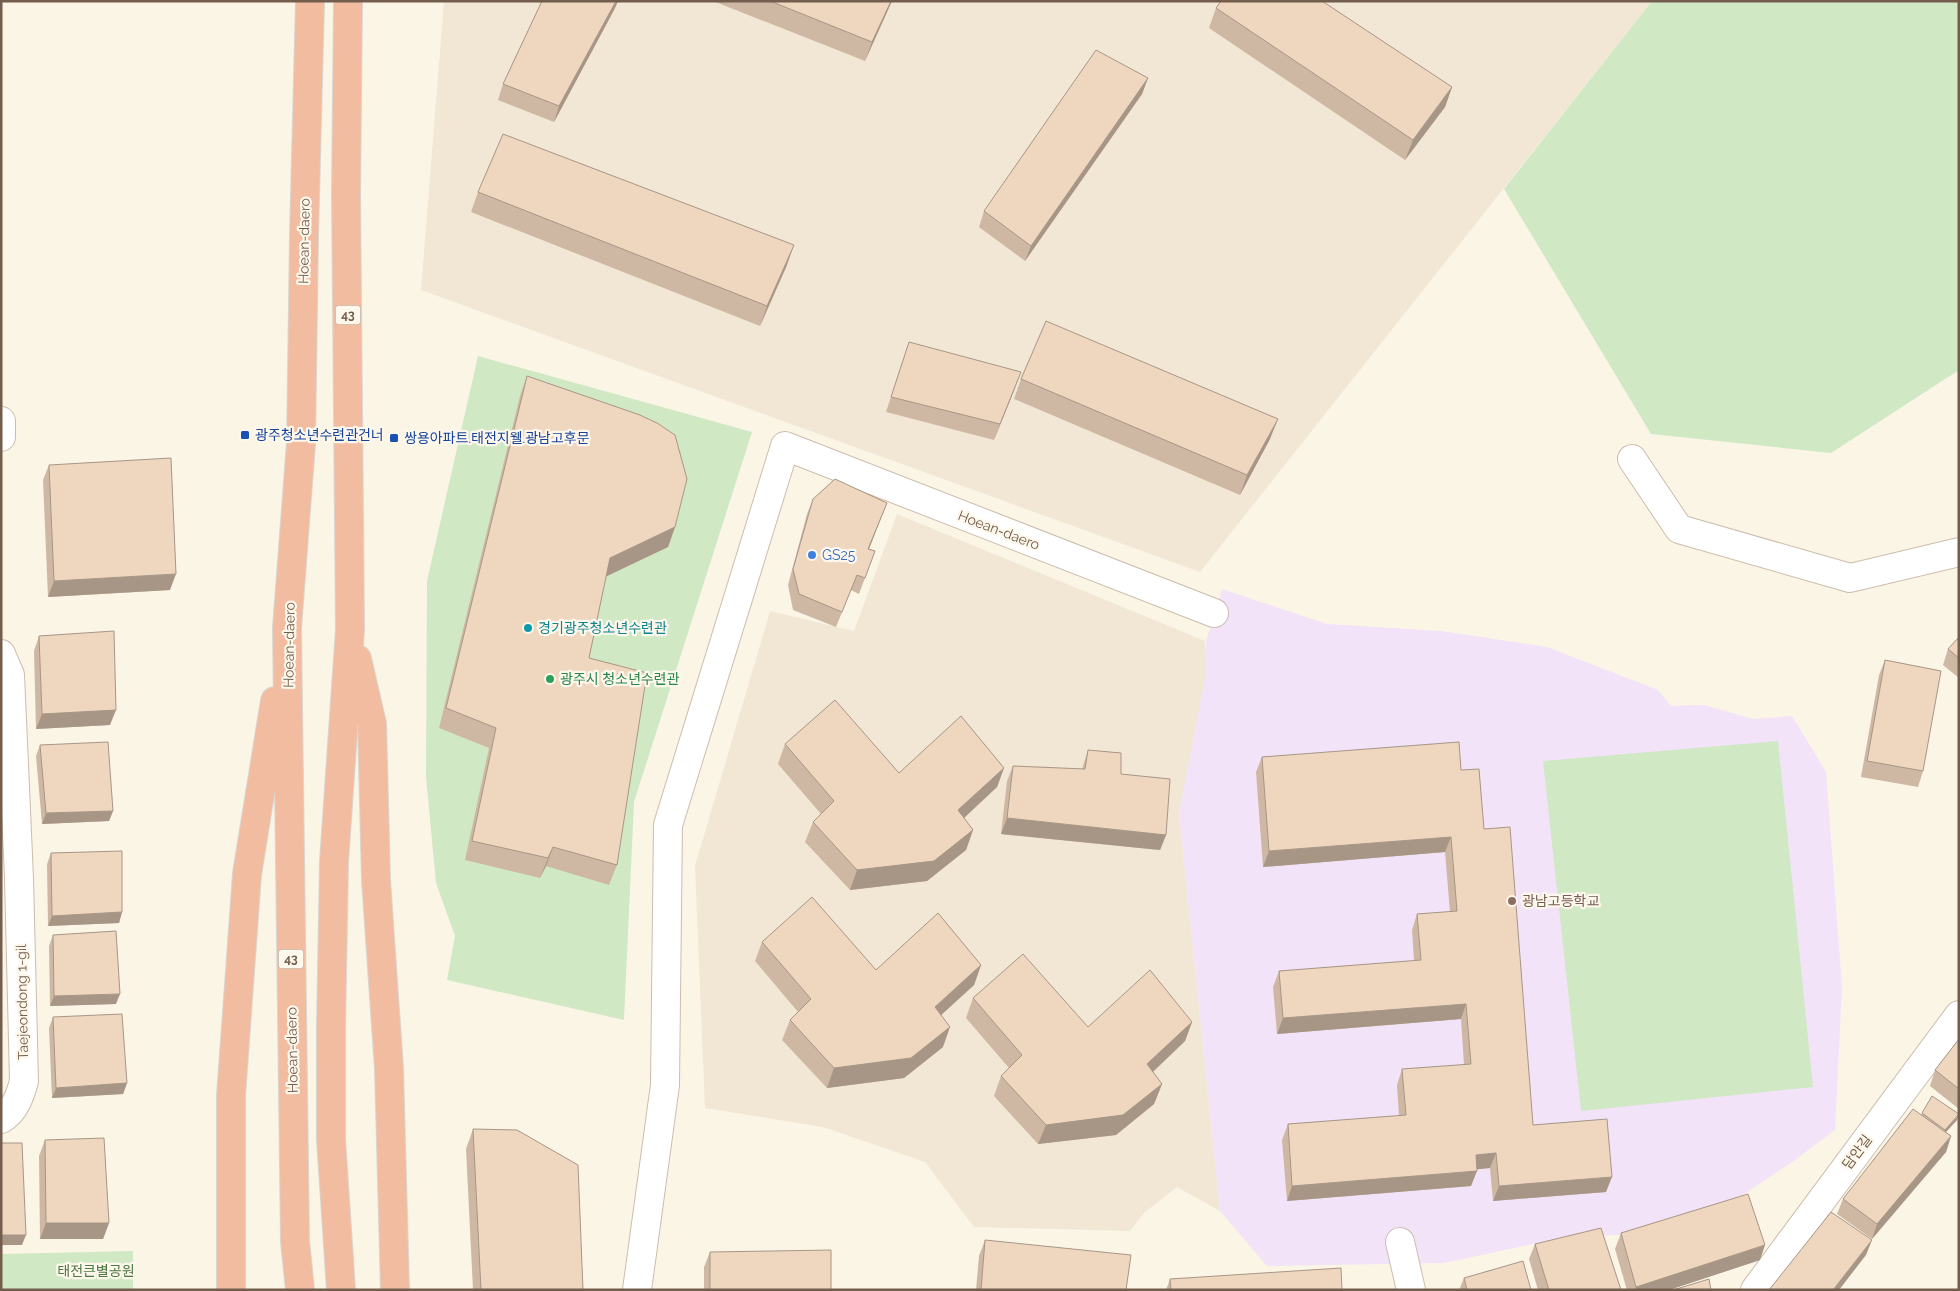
<svg xmlns="http://www.w3.org/2000/svg" width="1960" height="1291" font-family="Raleway,'Noto Sans KR',sans-serif">
<style>
.residential{fill:#f2e7d5}
.education{fill:#f2e3f8}
.green{fill:#d1e8c5}
.lines{fill:none;stroke-linecap:round;stroke-linejoin:round}
.minor-casing{stroke:#ccbdad;stroke-width:30}
.highway-casing{stroke:#dbd5d0;stroke-width:30}
.minor{stroke:#fff;stroke-width:28}
.highway{stroke:#f2bca0;stroke-width:28}
.wall{fill:#ceb8a4}
.shaded-wall{fill:#a79686}
.building{fill:#efd6bf;stroke:#a79686}
.transit-dot{fill:#1a4fb4;stroke:#fef8ec;stroke-width:2}
.shop-dot{fill:#3f7fe0;stroke:#fef8ec;stroke-width:2}
.culture-dot{fill:#0f9aa8;stroke:#fef8ec;stroke-width:2}
.leisure-dot{fill:#2e9e5b;stroke:#fef8ec;stroke-width:2}
.education-dot{fill:#8d6e63;stroke:#fef8ec;stroke-width:2}
.labels{text-anchor:middle;stroke-width:4.5;stroke-linejoin:round;paint-order:stroke}
.shield{fill:#fef8ec;stroke:#9d8c7c;stroke-width:1}
.shield-label{font-size:12px;font-weight:bold;fill:#735d4c}
.street-label{font-size:14px;fill:#735d4c;stroke:#fef8ec}
.transit-label{font-size:14px;fill:#164399;stroke:#fef8ec;text-anchor:start}
.shop-label{font-size:14px;fill:#366cbe;stroke:#fef8ec;text-anchor:start}
.culture-label{font-size:14px;fill:#0d838f;stroke:#fef8ec;text-anchor:start}
.leisure-label{font-size:14px;fill:#27864d;stroke:#fef8ec;text-anchor:start}
.education-label{font-size:14px;fill:#785e54;stroke:#fef8ec;text-anchor:start}
.park-label{font-size:14px;fill:#507844;stroke:#fef8ec}
</style>
<rect width="100%" height="100%" fill="#fbf5e6"/>
<g class="residential">
<polygon points="444,1 1652,1 1200,572 421,290"/>
<polygon points="897,514 1205,641 1207,672 1179,814 1220,1211 1177,1187 1144,1213 1130,1231 974,1227 925,1162 823,1127 705,1108 695,866 770,611 854,631"/>
</g>
<polygon class="education" points="1222,589 1327,624 1441,631 1547,647 1658,690 1671,706 1704,705 1753,719 1792,716 1826,772 1842,987 1835,1130 1795,1160 1699,1224 1654,1234 1571,1236 1444,1263 1267,1266 1220,1211 1179,814 1206,672 1206,641"/>
<g class="green">
<polygon points="1652,1 1959,1 1959,370 1831,453 1651,434 1504,189"/>
<polygon points="478,356 752,432 634,802 624,1020 447,980 455,936 436,883 426,777 427,581"/>
<polygon points="1778,741 1813,1087 1581,1111 1543,761"/>
<polygon points="133,1251 133,1290 1,1290 1,1254"/>
</g>
<g class="lines">
<g class="minor-casing">
<g id="minor">
<polyline points="1,421 1,437"/>
<polyline points="1632,459 1679,529 1850,578 1959,552"/>
<path d="M 1,654 L 10,675 L 19,878 L 24,1081 C 20,1096 15,1111 1,1119"/>
<polyline points="1400,1242 1411,1290"/>
<polyline points="637,1290 665,1085 668,825 785,446 1214,613"/>
<polyline points="1755,1290 1959,1015"/>
</g>
</g>
<g class="highway-casing">
<g id="highway">
<polyline points="357,659 372,724 376,880 389,1069 395,1290"/>
<polyline points="231,1290 231,1096 247,874 275,701"/>
<polyline points="300,1290 295,1241 287,628 301,443 304,236 310,1"/>
<polyline points="341,1290 331,1139 331,1027 334,862 350,629 346,194 348,1"/>
</g>
</g>
<use href="#minor" class="minor"/>
<use href="#highway" class="highway"/>
</g>
<g class="wall">
<polygon points="542,1 618,1 614,10 554,122 498,100 503,84"/>
<polygon points="713,1 892,1 865,61"/>
<polygon points="1216,8 1452,87 1445,107 1405,160 1209,28"/>
<polygon points="1148,78 1142,94 1025,261 979,227 984,211"/>
<polygon points="478,192 787,265 760,326 471,212"/>
<polygon points="909,342 1015,388 994,440 886,412"/>
<polygon points="527,376 675,527 668,547 606,576 589,658 617,865 609,885 546,866 540,878 465,860 489,748 439,728 520,396"/>
<polygon points="1021,379 1270,439 1240,495 1014,399"/>
<polygon points="49,465 170,590 48,597 43,480"/>
<polygon points="813,499 887,503 869,549 875,551 859,594 851,590 836,627 793,610 788,585 807,514"/>
<polygon points="39,636 110,725 36,729 34,651"/>
<polygon points="1959,637 1959,678 1943,665 1948,649"/>
<polygon points="1885,660 1923,771 1918,787 1861,777 1879,675"/>
<polygon points="785,744 899,773 1004,768 997,787 964,818 973,830 966,850 927,881 850,890 805,842 813,822 821,814 778,764"/>
<polygon points="40,745 113,811 109,821 42,824 36,756"/>
<polygon points="1088,750 1121,774 1166,835 1160,850 1001,834 1007,781 1013,766 1082,769"/>
<polygon points="1262,757 1461,770 1484,829 1533,1125 1606,1192 1493,1201 1490,1168 1477,1169 1471,1186 1287,1201 1282,1140 1288,1124 1399,1116 1397,1085 1402,1069 1464,1065 1461,1019 1277,1034 1273,987 1279,971 1414,961 1412,930 1417,914 1450,912 1445,852 1263,867 1256,772"/>
<polygon points="51,853 122,912 119,923 48,926 47,864"/>
<polygon points="53,935 116,1004 50,1006 49,946"/>
<polygon points="762,942 876,970 981,965 974,985 941,1015 943,1047 904,1078 827,1088 782,1040 790,1020 798,1012 755,961"/>
<polygon points="973,998 1088,1027 1192,1022 1185,1041 1153,1072 1162,1084 1154,1104 1116,1135 1038,1144 994,1096 1001,1076 1009,1068 966,1018"/>
<polygon points="53,1017 127,1083 123,1094 52,1098 49,1028"/>
<polygon points="1959,1039 1959,1109 1930,1086 1935,1070"/>
<polygon points="1922,1113 1957,1120 1946,1132 1951,1136 1946,1152 1872,1239 1837,1214 1843,1199 1921,1115"/>
<polygon points="473,1129 583,1290 473,1290 466,1149"/>
<polygon points="45,1140 109,1223 103,1239 40,1239 39,1156"/>
<polygon points="1621,1233 1760,1260 1669,1290 1627,1290 1615,1249"/>
<polygon points="985,1240 1126,1290 976,1290 979,1256"/>
<polygon points="1535,1244 1621,1290 1538,1290 1529,1259"/>
<polygon points="710,1252 831,1290 704,1290 704,1267"/>
<polygon points="1464,1278 1531,1290 1459,1290"/>
<polygon points="1170,1279 1342,1290 1166,1290"/>
</g>
<g class="shaded-wall">
<polygon points="616,1 618,1 614,10 554,122 559,106"/>
<polygon points="891,1 892,1 865,61 872,42"/>
<polygon points="1148,78 1142,94 1025,261 1031,246"/>
<polygon points="1452,87 1445,107 1405,160 1413,140"/>
<polygon points="794,245 787,265 760,326 767,306"/>
<polygon points="1021,372 1015,388 994,440 1000,424"/>
<polygon points="1278,419 1270,439 1240,495 1247,475"/>
<polygon points="887,503 881,518 863,564 868,549"/>
<polygon points="675,527 668,547 603,578 610,558"/>
<polygon points="176,574 170,590 48,597 54,581"/>
<polygon points="116,710 110,725 36,729 42,714"/>
<polygon points="1004,768 997,787 951,830 958,810"/>
<polygon points="113,811 109,821 42,824 46,813"/>
<polygon points="1007,818 1166,835 1160,850 1001,834"/>
<polygon points="973,830 966,850 927,881 850,890 857,870"/>
<polygon points="1451,837 1445,852 1263,867 1269,851"/>
<polygon points="553,847 546,866 540,878 548,858"/>
<polygon points="122,912 119,923 48,926 52,916"/>
<polygon points="981,965 974,985 928,1027 935,1007"/>
<polygon points="120,994 116,1004 50,1006 54,996"/>
<polygon points="1466,1004 1461,1019 1277,1034 1283,1018"/>
<polygon points="1192,1022 1185,1041 1140,1084 1147,1064"/>
<polygon points="950,1027 943,1047 904,1078 827,1088 834,1068"/>
<polygon points="127,1083 123,1094 52,1098 56,1088"/>
<polygon points="1162,1084 1154,1104 1116,1135 1038,1144 1046,1125"/>
<polygon points="1959,1115 1957,1120 1943,1135 1945,1130"/>
<polygon points="1951,1136 1946,1152 1872,1239 1877,1224"/>
<polygon points="1496,1153 1490,1168 1470,1170 1476,1155"/>
<polygon points="1477,1171 1471,1186 1287,1201 1292,1186"/>
<polygon points="1612,1177 1606,1192 1493,1201 1499,1186"/>
<polygon points="46,1223 109,1223 103,1239 40,1239"/>
<polygon points="1,1235 26,1235 22,1245 1,1245"/>
<polygon points="1872,1240 1866,1255 1839,1290 1833,1290"/>
<polygon points="1765,1245 1760,1260 1669,1290 1635,1290 1636,1287"/>
</g>
<g class="building">
<polygon points="542,1 616,1 559,106 503,84"/>
<polygon points="770,1 891,1 872,42"/>
<polygon points="1221,1 1322,1 1452,87 1413,140 1216,8"/>
<polygon points="1096,50 1148,78 1031,246 984,211"/>
<polygon points="503,134 794,245 767,306 478,192"/>
<polygon points="1046,321 1278,419 1247,475 1021,379"/>
<polygon points="909,342 1021,372 1000,424 891,397"/>
<polygon points="527,376 640,415 657,423 675,435 687,479 675,527 610,558 589,658 647,673 617,865 553,847 548,858 472,841 496,728 446,708"/>
<polygon points="171,458 176,574 54,581 49,465"/>
<polygon points="835,479 887,503 868,549 875,551 865,578 857,575 842,612 799,594 793,569 813,499"/>
<polygon points="114,631 116,710 42,714 39,636"/>
<polygon points="1959,637 1959,658 1948,649"/>
<polygon points="1885,660 1941,671 1923,771 1867,761"/>
<polygon points="835,700 899,773 961,716 1004,768 958,810 973,830 934,861 857,870 813,822 834,801 785,744"/>
<polygon points="108,742 113,811 46,813 40,745"/>
<polygon points="1459,742 1461,770 1479,769 1484,829 1510,827 1533,1125 1607,1119 1612,1177 1499,1186 1496,1153 1476,1155 1477,1171 1292,1186 1288,1124 1406,1115 1402,1069 1471,1064 1466,1004 1283,1018 1279,971 1421,960 1417,914 1457,911 1451,837 1269,851 1262,757"/>
<polygon points="1088,750 1121,753 1121,774 1170,779 1166,835 1007,818 1013,766 1085,769"/>
<polygon points="122,851 122,912 52,916 51,853"/>
<polygon points="812,897 876,970 938,913 981,965 935,1007 950,1027 911,1058 834,1068 790,1020 811,999 762,942"/>
<polygon points="116,931 120,994 54,996 53,935"/>
<polygon points="1023,954 1088,1027 1150,970 1192,1022 1147,1064 1162,1084 1123,1115 1046,1125 1001,1076 1022,1055 973,998"/>
<polygon points="122,1014 127,1083 56,1088 53,1017"/>
<polygon points="1959,1039 1959,1089 1935,1070"/>
<polygon points="1932,1096 1959,1114 1945,1130 1922,1113"/>
<polygon points="1913,1109 1951,1136 1877,1224 1843,1199"/>
<polygon points="473,1129 517,1130 578,1165 583,1290 481,1290"/>
<polygon points="104,1138 109,1223 46,1223 45,1140"/>
<polygon points="1,1143 22,1143 26,1235 1,1235"/>
<polygon points="1748,1194 1765,1245 1636,1287 1621,1233"/>
<polygon points="1831,1212 1872,1240 1833,1290 1769,1290"/>
<polygon points="1601,1228 1621,1290 1549,1290 1535,1244"/>
<polygon points="985,1240 1131,1255 1126,1290 981,1290"/>
<polygon points="831,1250 831,1290 710,1290 710,1252"/>
<polygon points="1523,1261 1531,1290 1467,1290 1464,1278"/>
<polygon points="1341,1268 1342,1290 1171,1290 1170,1279"/>
<polygon points="1709,1279 1711,1290 1673,1290"/>
</g>
<g class="transit-dot">
<rect x="240" y="430" width="10" height="10" rx="2.5"/>
<rect x="389" y="433" width="10" height="10" rx="2.5"/>
</g>
<circle class="shop-dot" cx="812" cy="555" r="5"/>
<circle class="culture-dot" cx="528" cy="628" r="5"/>
<circle class="leisure-dot" cx="550" cy="679" r="5"/>
<circle class="education-dot" cx="1512" cy="901" r="5"/>
<g class="labels">
<g class="shield">
<rect x="335.5" y="305.5" width="25" height="19" rx="4"/>
<rect x="278.5" y="949.5" width="25" height="19" rx="4"/>
</g>
<g class="shield-label">
<text x="348" y="319">43</text>
<text x="291" y="963">43</text>
</g>
<g class="street-label">
<text transform="translate(304 241) rotate(-89)" y="5">Hoean-daero</text>
<text transform="translate(999 530) rotate(21)" y="5">Hoean-daero</text>
<text transform="translate(289 645) rotate(-89)" y="5">Hoean-daero</text>
<text transform="translate(22 1002) rotate(-91)" y="5">Taejeondong 1-gil</text>
<text transform="translate(292 1050) rotate(-91)" y="5">Hoean-daero</text>
<text transform="translate(1857 1152) rotate(-53)" y="5">담안길</text>
</g>
<g class="transit-label">
<text x="255" y="440">광주청소년수련관건너</text>
<text x="404" y="443">쌍용아파트.태전지웰.광남고후문</text>
</g>
<g class="shop-label">
<text x="822" y="560">GS25</text>
</g>
<g class="culture-label">
<text x="538" y="633">경기광주청소년수련관</text>
</g>
<g class="leisure-label">
<text x="560" y="684">광주시 청소년수련관</text>
</g>
<g class="education-label">
<text x="1522" y="906">광남고등학교</text>
</g>
<g class="park-label">
<text x="96" y="1276">태전큰별공원</text>
</g>
</g>
<rect width="1960" height="1291" fill="none" stroke="#735d4c" stroke-width="5"/>
</svg>
